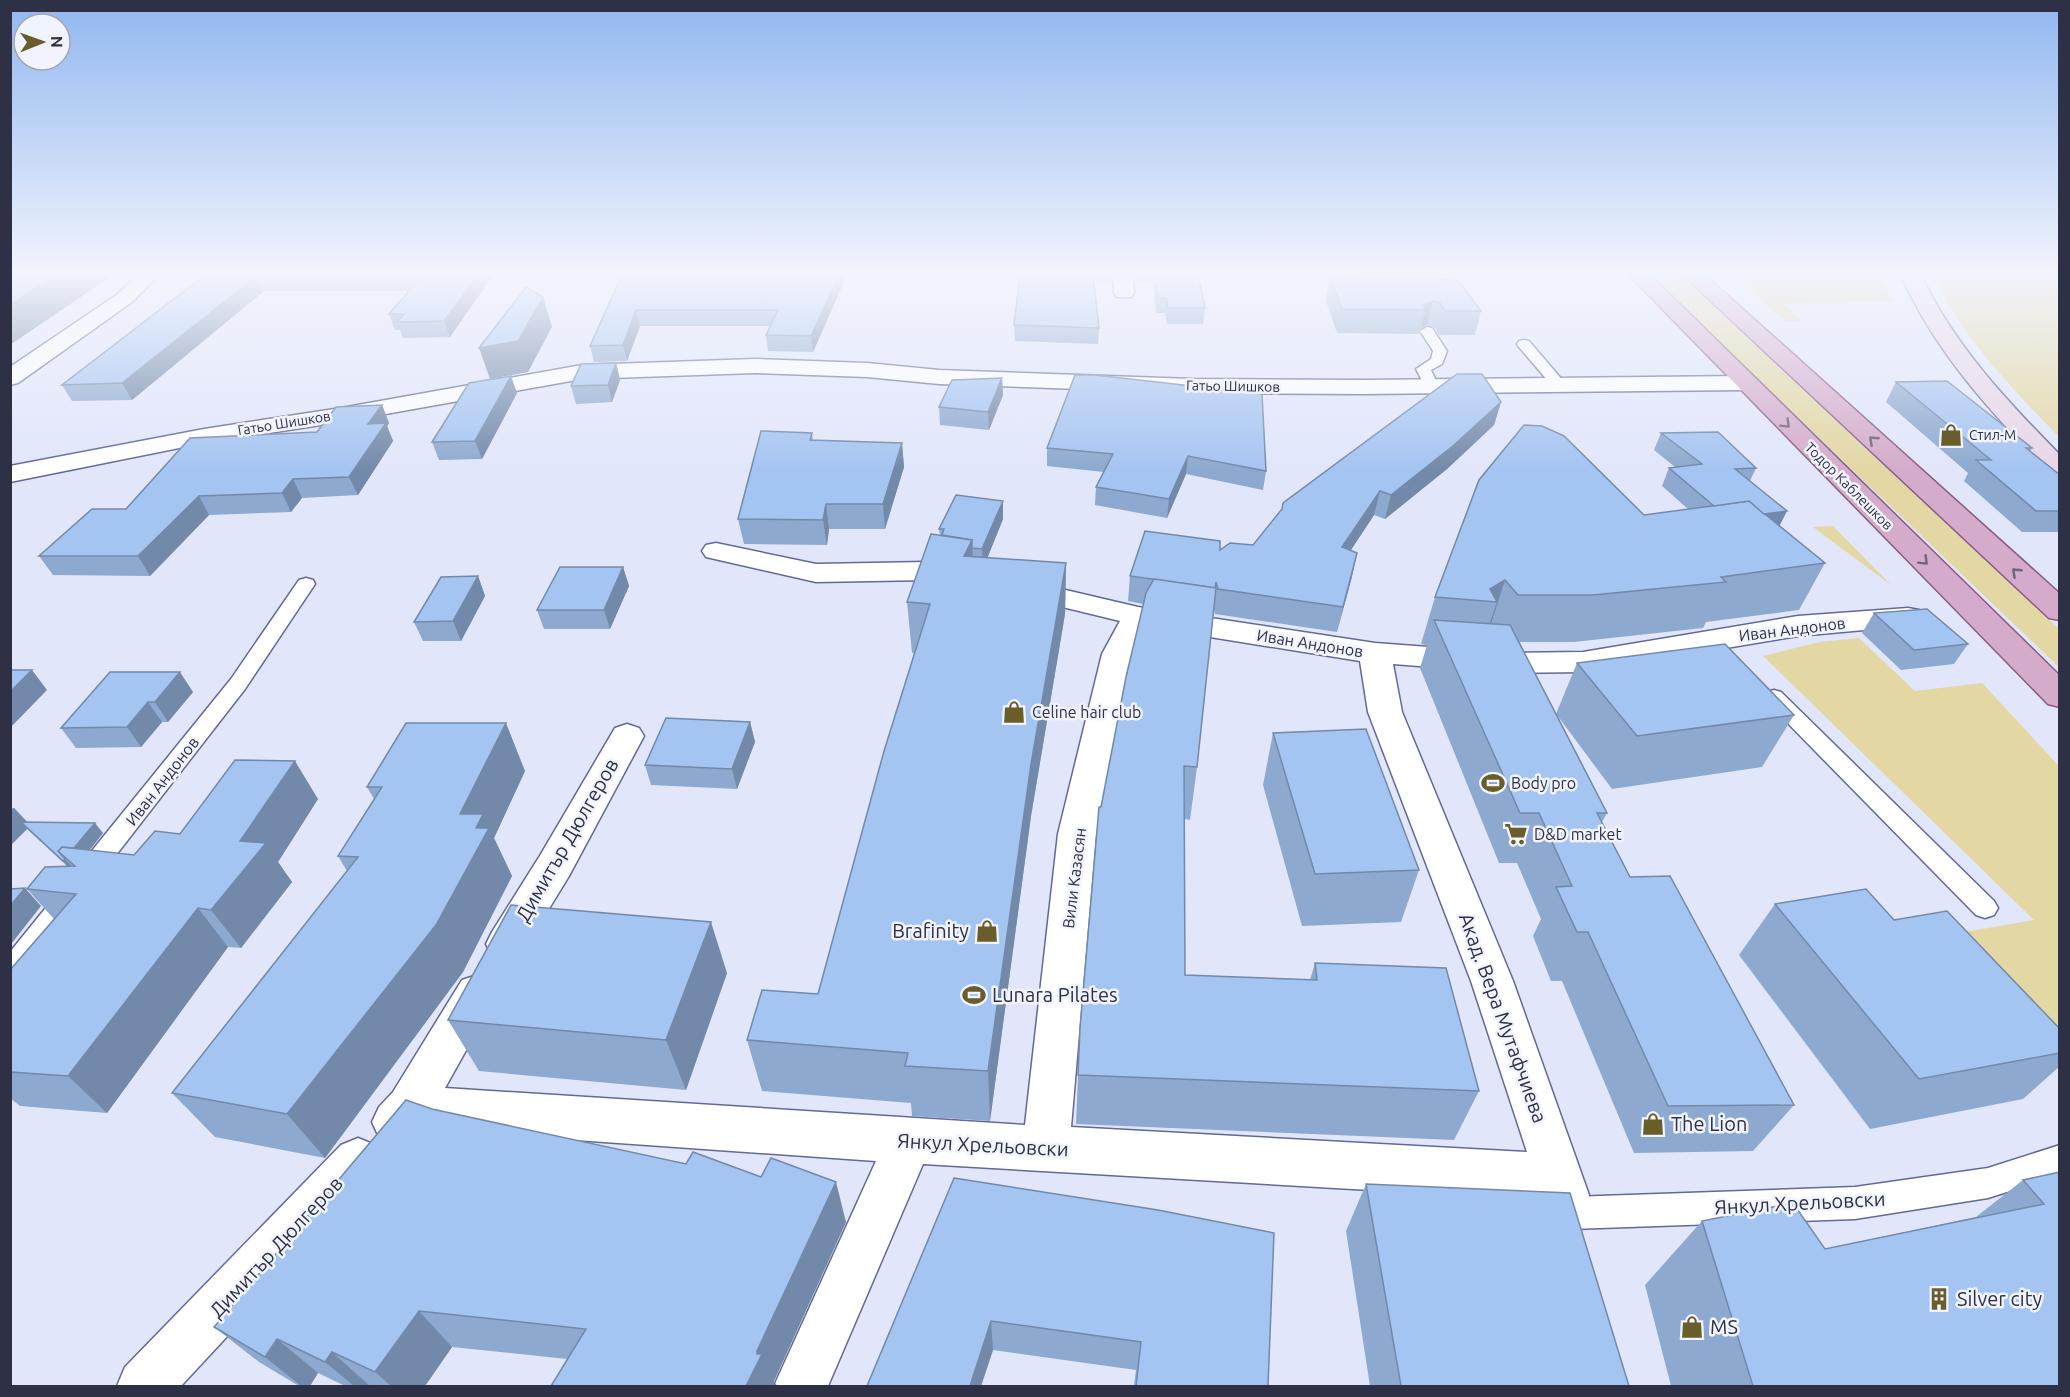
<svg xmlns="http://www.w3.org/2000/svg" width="2070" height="1397" font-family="Ubuntu,sans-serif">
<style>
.green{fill:#e3d7a3}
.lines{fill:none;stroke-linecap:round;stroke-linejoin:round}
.lane-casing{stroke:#616997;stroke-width:3}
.street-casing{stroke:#616997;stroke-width:3}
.secondary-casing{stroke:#616997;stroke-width:3}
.primary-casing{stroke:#875c85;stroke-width:3}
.lane{fill:#fff;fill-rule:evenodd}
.street{fill:#fff;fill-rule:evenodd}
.secondary{fill:#e9d5e5;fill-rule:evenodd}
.primary{fill:#d4abca;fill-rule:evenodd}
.wall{fill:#8da9cf}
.shaded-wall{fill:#7389a9}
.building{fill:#a4c4f1;stroke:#7389a9;stroke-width:1.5}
.oneway{stroke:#70627a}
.labels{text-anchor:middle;stroke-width:5;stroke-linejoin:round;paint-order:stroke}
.far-street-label{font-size:14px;fill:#2e3145;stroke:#f1f4fe}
.far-poi-label{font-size:14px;fill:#2e3145;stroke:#f1f4fe;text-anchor:start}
.street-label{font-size:16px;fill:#2e3145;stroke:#f1f4fe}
.poi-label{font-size:16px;fill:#2e3145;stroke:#f1f4fe;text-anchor:start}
.near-street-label{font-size:20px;fill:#2e3145;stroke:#f1f4fe}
.near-poi-label{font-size:20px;fill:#2e3145;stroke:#f1f4fe;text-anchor:start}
</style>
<rect width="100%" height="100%" fill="#e1e6fb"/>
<g class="green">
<polygon points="1653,275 1680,275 2059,629 2059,667 1731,354"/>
<polygon points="1734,275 1880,275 1893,302 1783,303 1802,321 1785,321"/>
<path d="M 1934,275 L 2059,275 L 2059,437 C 2013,389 1961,337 1934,275 Z"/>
<polygon points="1833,526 1891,585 1813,527"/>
<polygon points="1859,638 1915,691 1982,683 2059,766 2059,1053 1948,935 2034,920 1763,656 1819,642"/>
</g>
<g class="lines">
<g class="lane-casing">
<g id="lane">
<polygon points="1427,327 1432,328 1447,351 1442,364 1431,370 1439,387 1432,391 1427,390 1416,369 1431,359 1433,351 1420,331"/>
<polygon points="1524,340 1529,341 1564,382 1566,385 1564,388 1554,388 1519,347 1517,344 1519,341"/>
<polygon points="306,578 313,580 315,584 245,689 19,980 10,983 10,952 231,679 299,580"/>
<polygon points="1774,690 1781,692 1994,901 1998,908 1994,915 1985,918 1976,915 1767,702 1764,697 1767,692"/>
<polygon points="2060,1145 2060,1175 1988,1198 1855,1219 1571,1229 1560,1224 1555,1213 1560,1202 1571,1197 1855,1187 1988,1168"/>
</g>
</g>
<g class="street-casing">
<g id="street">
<polygon points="137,275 159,275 132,302 18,383 10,385 10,367 118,294"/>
<polygon points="1113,275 1133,275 1134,293 1131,297 1117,297 1114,293"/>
<polygon points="755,359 867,363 939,370 1192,379 1364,380 1745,376 1753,378 1756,383 1753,388 1745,390 1364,394 1192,393 939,384 867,377 755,373 582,379 341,422 204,443 10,482 10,466 204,429 341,408 582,365"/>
<polygon points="716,543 816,564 927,562 971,570 976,576 971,582 961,585 927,580 816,582 706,557 702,551 706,545"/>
<path d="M 1023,580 L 1138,607 L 1375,643 L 1509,653 L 1583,652 L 1798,616 L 1908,608 L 1919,610 L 1923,617 L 1919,624 L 1908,626 L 1798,636 L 1583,672 L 1509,673 L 1393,664 L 1402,712 L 1513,981 L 1589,1195 L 1582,1212 L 1565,1219 L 1548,1212 L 1543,1200 L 923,1164 L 828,1386 L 774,1386 L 876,1161 L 419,1129 L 411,1137 L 395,1144 L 379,1137 L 372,1122 L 379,1107 L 393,1092 L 462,980 L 477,975 L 492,980 L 498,993 L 445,1088 L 1025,1125 L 1058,834 L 1102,654 L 1120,621 L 1013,595 L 1008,589 L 1013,583 ZM 1148,627 L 1360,661 L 1368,712 L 1471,981 L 1527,1152 L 1071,1127 L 1096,834 L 1134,654 Z"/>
<polygon points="627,724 639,728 644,736 569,876 520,956 506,961 492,956 486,944 492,932 541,854 615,728"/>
<polygon points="358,1138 375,1145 382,1161 375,1177 181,1386 117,1386 125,1367 341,1145"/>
</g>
</g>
<g class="secondary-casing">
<path id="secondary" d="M 1901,275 L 1921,275 C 1954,345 2006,400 2060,455 L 2060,478 L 2051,475 C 1993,414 1935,353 1901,275 Z"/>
</g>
<g class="primary-casing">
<g id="primary">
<polygon points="1629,275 1650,275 2060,676 2060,707 2048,704"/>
<polygon points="1683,275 1705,275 2060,594 2060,620 2049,618"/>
</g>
</g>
<use href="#lane" class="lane"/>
<use href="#street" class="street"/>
<use href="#secondary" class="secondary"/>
<use href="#primary" class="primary"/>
</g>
<g class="wall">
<polygon points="205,275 493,275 450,337 403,338 400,330 395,330 389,314 409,291 264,291 132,400 72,401 62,385"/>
<polygon points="622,275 847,275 813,352 768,351 766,335 770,326 640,326 627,361 594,362 590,346"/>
<polygon points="1020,275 1112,275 1111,281 1093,281 1099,328 1098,344 1015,341 1014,325"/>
<polygon points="1134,275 1198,275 1205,308 1203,324 1167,324 1165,313 1156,313 1153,282 1136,282"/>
<polygon points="1330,278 1481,311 1475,335 1439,335 1434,327 1427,325 1421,328 1419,334 1337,333 1326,301"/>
<polygon points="616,363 620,380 612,402 576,404 571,386"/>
<polygon points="1075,375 1266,471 1263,490 1186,474 1167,518 1095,505 1096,487 1104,472 1047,466 1047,448"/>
<polygon points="1002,378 1003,395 989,430 940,425 939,407"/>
<polygon points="1896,382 2032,448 2030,451 2060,475 2060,532 2022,532 1964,481 1968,473 1886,402"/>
<polygon points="517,393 482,459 439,460 432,442"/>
<polygon points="1501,402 1494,425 1447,469 1385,519 1374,515 1351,550 1357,553 1337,632 1215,614 1214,610 1197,767 1190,820 1185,819 1185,975 1310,980 1315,963 1479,1091 1454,1140 1076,1124 1080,1028 1101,807 1143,604 1128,601 1130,576 1220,550 1253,545"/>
<polygon points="382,405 389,423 387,426 393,441 358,495 302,498 291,512 209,515 150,576 53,575 39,556 126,509"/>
<polygon points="812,433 813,440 902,443 904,467 885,529 829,529 827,545 744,544 738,519"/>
<polygon points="1661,433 1756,468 1750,481 1779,526 1825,563 1799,610 1706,622 1703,628 1574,642 1519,642 1556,714 1577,663 1794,715 1762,767 1612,789 1557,715 1607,813 1602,822 1630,877 1794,1105 1753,1151 1634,1153 1562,981 1551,981 1533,936 1541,919 1517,863 1499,863 1420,668 1427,645 1421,644 1435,597 1644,515 1688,509 1662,486 1669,468 1675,467 1654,450"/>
<polygon points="1003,501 1003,519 987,558 1066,563 1065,614 1031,816 990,1121 912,1116 911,1103 762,1091 747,1040 818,994 914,653 912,653 907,602 940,535 939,529"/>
<polygon points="623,567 629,586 610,629 544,629 537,610"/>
<polygon points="478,576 485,596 461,641 423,641 414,622"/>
<polygon points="1874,613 1968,644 1954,664 1901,670 1862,633"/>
<polygon points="110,672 193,692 168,722 162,722 141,747 76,748 61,728"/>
<polygon points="750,722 755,742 737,789 651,785 645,765"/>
<polygon points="1273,733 1419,870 1401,922 1302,926 1263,785"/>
<polygon points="525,771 494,838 512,876 463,972 325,1158 215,1137 172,1093 347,871 338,856 374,799 367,787"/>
<polygon points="318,799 278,862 292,882 241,948 228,947 107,1113 20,1106 10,1098 10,970 54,919 27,889 67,866 27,829 10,846 10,808 14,808 27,822 103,833 90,850 134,855 180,834"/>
<polygon points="1775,904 1894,920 2060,1029 2060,1066 2023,1099 1870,1129 1739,955"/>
<polygon points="727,973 686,1090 479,1071 448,1020"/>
<polygon points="432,1109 846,1222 774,1381 777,1386 551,1386 567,1359 452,1347 425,1386 345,1386 318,1373 310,1386 299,1386 259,1362 214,1327"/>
<polygon points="2060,1172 2060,1386 1671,1386 1645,1285 1702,1221 1825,1249 1976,1217 2023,1180"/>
<polygon points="1366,1184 1629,1386 1370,1386 1346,1231"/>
<polygon points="1158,1210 1268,1386 1134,1386 1136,1370 993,1350 981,1386 867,1386"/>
</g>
<g class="shaded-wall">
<polygon points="57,275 113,275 10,345 10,305"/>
<polygon points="478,275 493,275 450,337 444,321"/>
<polygon points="839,275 847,275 813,352 811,336"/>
<polygon points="257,276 264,291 132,400 122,383"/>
<polygon points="543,297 552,327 528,372 490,379 479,348"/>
<polygon points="1433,301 1427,325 1421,328 1425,310 1424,305"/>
<polygon points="636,310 640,326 627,361 623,345"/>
<polygon points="616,363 620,380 612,402 608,385"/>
<polygon points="511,376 517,393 482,459 475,441"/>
<polygon points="1002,378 1003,395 989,430 988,412"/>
<polygon points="1501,402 1494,425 1447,469 1385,519 1391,495"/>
<polygon points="382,405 389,423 387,426 393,441 358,495 349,477 368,424"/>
<polygon points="902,443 904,467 885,529 883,504"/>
<polygon points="1188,456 1186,474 1167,518 1169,499"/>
<polygon points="293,479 302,498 291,512 282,493"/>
<polygon points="1380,491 1374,515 1337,571 1342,547"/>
<polygon points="199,496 209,515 150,576 138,556"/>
<polygon points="1003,501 1003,519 983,569 982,549"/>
<polygon points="826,504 829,529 827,545 823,520"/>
<polygon points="1787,511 1778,529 1729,518"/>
<polygon points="972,540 974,589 964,556"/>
<polygon points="1357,553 1352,577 1337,632 1343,607"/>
<polygon points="1066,563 1065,614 1031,816 990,1121 988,1071 1031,764"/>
<polygon points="623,567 629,586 610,629 604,610"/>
<polygon points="478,576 485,596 461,641 453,621"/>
<polygon points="1505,580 1490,627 1488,628 1497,602 1490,589"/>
<polygon points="32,670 47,690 10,728 10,692"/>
<polygon points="180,672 193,692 168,722 155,702"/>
<polygon points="148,702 162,722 141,747 127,727"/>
<polygon points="750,722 755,742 737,789 732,769"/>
<polygon points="506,723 525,771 494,838 512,876 463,972 325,1158 287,1114 460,814"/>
<polygon points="295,761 318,799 278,862 292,882 241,948 211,910 240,841"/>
<polygon points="14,808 30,825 21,822 27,829 10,846 10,812"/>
<polygon points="95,823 103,833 76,867 66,858"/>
<polygon points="65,859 74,869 72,872 63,861"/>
<polygon points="25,888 41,906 12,943 10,942 10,906"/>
<polygon points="198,908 228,947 107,1113 68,1076"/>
<polygon points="711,922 727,973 686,1090 666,1040"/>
<polygon points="836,1182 846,1222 774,1381 777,1386 746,1386 757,1351"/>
<polygon points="419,1311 452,1347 425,1386 391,1386 375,1372"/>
<polygon points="991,1321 993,1350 981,1386 970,1386"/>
<polygon points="277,1339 318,1373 310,1386 301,1386 265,1357"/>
<polygon points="332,1352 370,1386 354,1386 325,1362"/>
</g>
<g class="building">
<polygon points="10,275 57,275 10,305"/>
<polygon points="205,275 478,275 444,321 397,322 404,314 389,314 422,276 257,276 122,383 62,385"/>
<polygon points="622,275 839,275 811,336 766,335 778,310 636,310 623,345 590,346"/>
<polygon points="1020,275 1093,275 1099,328 1014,325"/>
<polygon points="1155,275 1198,275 1205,308 1168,308 1166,298 1158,298"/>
<polygon points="1330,278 1458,280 1481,311 1445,311 1440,303 1433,301 1424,305 1425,310 1342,309"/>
<polygon points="526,287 543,297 518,341 479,348"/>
<polygon points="616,363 608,385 571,386 581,364"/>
<polygon points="1457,374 1482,374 1501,402 1454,445 1391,495 1380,491 1342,547 1357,553 1343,607 1218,589 1216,582 1215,588 1130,576 1145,531 1220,541 1220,550 1230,543 1253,545 1282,509 1283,503"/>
<polygon points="1075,375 1095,375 1262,394 1266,471 1188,456 1169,499 1096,487 1113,454 1047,448"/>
<polygon points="511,376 475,441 432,442 469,383"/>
<polygon points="1002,378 988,412 939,407 952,380"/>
<polygon points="1947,381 2032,448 2026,448 2060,475 2060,511 2036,511 1976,460 1991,460 1896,382"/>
<polygon points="382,405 368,424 386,423 349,477 293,479 282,493 199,496 138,556 39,556 92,509 126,509 190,438 317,432 336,407"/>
<polygon points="1524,425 1542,426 1564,436 1644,515 1749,501 1825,563 1721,577 1726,582 1593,595 1518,595 1505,580 1490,589 1497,602 1435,597 1479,480"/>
<polygon points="761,431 812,433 810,440 902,443 883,504 826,504 823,520 738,519"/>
<polygon points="1718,432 1756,468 1735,469 1787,511 1764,514 1749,501 1714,506 1669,468 1702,464 1661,433"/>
<polygon points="956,495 1003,501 982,549 972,548 972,540 942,535 944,529 939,529"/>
<polygon points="931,534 972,540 964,556 1066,563 1031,764 988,1071 905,1066 908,1053 747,1040 762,990 818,994 884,751 930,604 907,602"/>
<polygon points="560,567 623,567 604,610 537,610"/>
<polygon points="478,576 453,621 414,622 441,577"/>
<polygon points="1154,579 1216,588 1197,767 1184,766 1185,975 1317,980 1315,963 1446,968 1479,1091 1078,1075 1080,1028 1099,807 1101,807 1126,677 1146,593"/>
<polygon points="1927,609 1968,644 1914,650 1874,613"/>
<polygon points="1434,620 1510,625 1607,813 1597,813 1630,877 1670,876 1794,1105 1668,1106 1588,932 1577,932 1556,887 1572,886 1539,813 1520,813"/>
<polygon points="1725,644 1794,715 1637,736 1577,663"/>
<polygon points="10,670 32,670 10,692"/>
<polygon points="110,672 180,672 155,702 148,702 127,727 61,728"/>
<polygon points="666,718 750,722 732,769 645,765"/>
<polygon points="406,723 506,723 460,814 483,814 476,828 489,828 436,925 287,1114 172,1093 358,857 338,856 382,787 367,787"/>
<polygon points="1366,729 1419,870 1315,874 1273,733"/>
<polygon points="235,760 295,761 240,841 266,843 211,910 198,908 68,1076 10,1072 10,970 76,894 27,889 45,867 75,866 58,851 62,847 134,855 155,831 180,834"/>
<polygon points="21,822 95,823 74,848 62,847 58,851 65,859 63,861"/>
<polygon points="25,888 10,906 10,889"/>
<polygon points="1866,889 1894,920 1947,911 2060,1029 2060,1053 1919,1079 1775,904"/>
<polygon points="511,905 711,922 666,1040 448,1020"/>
<polygon points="406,1100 432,1109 686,1164 693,1152 761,1177 771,1158 836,1182 757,1351 757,1354 762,1354 746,1386 551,1386 586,1329 419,1311 375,1372 332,1352 325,1362 277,1339 265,1357 214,1327"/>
<polygon points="2060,1172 2060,1386 1753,1386 1702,1221 1793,1203 1825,1249 2044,1204 2023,1180"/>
<polygon points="954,1178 1158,1210 1274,1233 1268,1386 1136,1386 1141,1342 991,1321 970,1386 867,1386"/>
<polygon points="1366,1184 1570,1193 1629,1386 1401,1386"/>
</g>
<defs><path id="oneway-chevron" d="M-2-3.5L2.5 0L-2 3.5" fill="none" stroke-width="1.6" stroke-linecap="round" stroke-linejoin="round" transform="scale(1.5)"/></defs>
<g class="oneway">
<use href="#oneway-chevron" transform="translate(1786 424) rotate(45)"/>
<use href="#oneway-chevron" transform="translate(1873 440) rotate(-137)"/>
<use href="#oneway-chevron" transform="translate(1924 561) rotate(45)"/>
<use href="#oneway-chevron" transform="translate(2016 572) rotate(-137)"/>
</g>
<linearGradient id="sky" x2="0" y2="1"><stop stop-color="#91b7f0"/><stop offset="0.58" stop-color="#f2f4fd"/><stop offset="1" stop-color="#f2f4fd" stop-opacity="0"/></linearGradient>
<rect width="2070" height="471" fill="url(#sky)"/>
<defs>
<g id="shop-bare" transform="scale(1.8)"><path d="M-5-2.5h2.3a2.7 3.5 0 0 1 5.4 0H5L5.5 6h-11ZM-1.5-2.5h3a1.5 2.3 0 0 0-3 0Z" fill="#695d29" stroke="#f1f4fe" stroke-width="2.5" paint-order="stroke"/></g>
<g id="stadium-bare" transform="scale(1.8)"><path d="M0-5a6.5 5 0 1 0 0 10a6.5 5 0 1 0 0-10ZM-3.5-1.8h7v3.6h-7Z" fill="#695d29" stroke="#f1f4fe" stroke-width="2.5" paint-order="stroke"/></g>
<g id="supermarket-bare" transform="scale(1.8)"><path d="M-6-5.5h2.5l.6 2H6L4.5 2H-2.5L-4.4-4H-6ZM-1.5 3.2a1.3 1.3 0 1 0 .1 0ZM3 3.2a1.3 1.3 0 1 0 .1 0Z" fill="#695d29" stroke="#f1f4fe" stroke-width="2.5" paint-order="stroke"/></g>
<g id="building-bare" transform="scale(1.8)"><path d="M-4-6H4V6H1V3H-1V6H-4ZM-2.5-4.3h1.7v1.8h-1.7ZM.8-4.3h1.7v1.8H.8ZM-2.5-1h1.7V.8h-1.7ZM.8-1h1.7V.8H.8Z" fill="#695d29" stroke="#f1f4fe" stroke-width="2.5" paint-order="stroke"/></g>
</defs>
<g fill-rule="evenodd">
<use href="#shop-bare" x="1951" y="435"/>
<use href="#shop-bare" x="1014" y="712"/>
<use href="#stadium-bare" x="1493" y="783"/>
<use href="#supermarket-bare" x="1516" y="834"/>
<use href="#shop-bare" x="987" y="931"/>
<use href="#stadium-bare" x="974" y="995"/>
<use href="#shop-bare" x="1653" y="1124"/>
<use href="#building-bare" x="1939" y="1299"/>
<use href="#shop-bare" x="1692" y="1327"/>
</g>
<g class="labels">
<g class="far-street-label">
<text transform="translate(1233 386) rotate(1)" y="5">Гатьо Шишков</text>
<text transform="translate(284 423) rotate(-9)" y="5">Гатьо Шишков</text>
<text transform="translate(1849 486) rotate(45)" y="5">Тодор Каблешков</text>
</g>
<g class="far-poi-label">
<text x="1969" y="440">Стил-М</text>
</g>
<g class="street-label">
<text transform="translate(1792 629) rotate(-7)" y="6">Иван Андонов</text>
<text transform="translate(1310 643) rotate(9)" y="6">Иван Андонов</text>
<text transform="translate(162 781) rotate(-52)" y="6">Иван Андонов</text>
<text transform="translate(1074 878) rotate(-83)" y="6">Вили Казасян</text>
</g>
<g class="poi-label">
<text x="1032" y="718">Celine hair club</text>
<text x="1511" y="789">Body pro</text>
<text x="1534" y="840">D&amp;D market</text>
</g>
<g class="near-street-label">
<text transform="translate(567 840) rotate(-60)" y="7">Димитър Дюлгеров</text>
<text transform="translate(1503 1018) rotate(70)" y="7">Акад. Вера Мутафчиева</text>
<text transform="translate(983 1145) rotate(3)" y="7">Янкул Хрельовски</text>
<text transform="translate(1800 1203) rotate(-3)" y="7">Янкул Хрельовски</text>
<text transform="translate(276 1247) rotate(-47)" y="7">Димитър Дюлгеров</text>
</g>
<g class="near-poi-label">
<text x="969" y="938" text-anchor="end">Brafinity</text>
<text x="992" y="1002">Lunara Pilates</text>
<text x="1671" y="1131">The Lion</text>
<text x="1957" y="1306">Silver city</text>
<text x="1710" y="1334">MS</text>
</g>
</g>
<rect width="2070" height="1397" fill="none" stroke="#2e3145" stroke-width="24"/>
<g transform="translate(42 42) rotate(89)"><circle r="28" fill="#f1f4fe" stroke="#a3a6b4" stroke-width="1.5"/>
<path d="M0-4.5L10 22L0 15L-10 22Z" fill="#695d29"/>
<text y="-9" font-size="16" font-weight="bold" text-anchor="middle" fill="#2e3145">N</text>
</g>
</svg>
